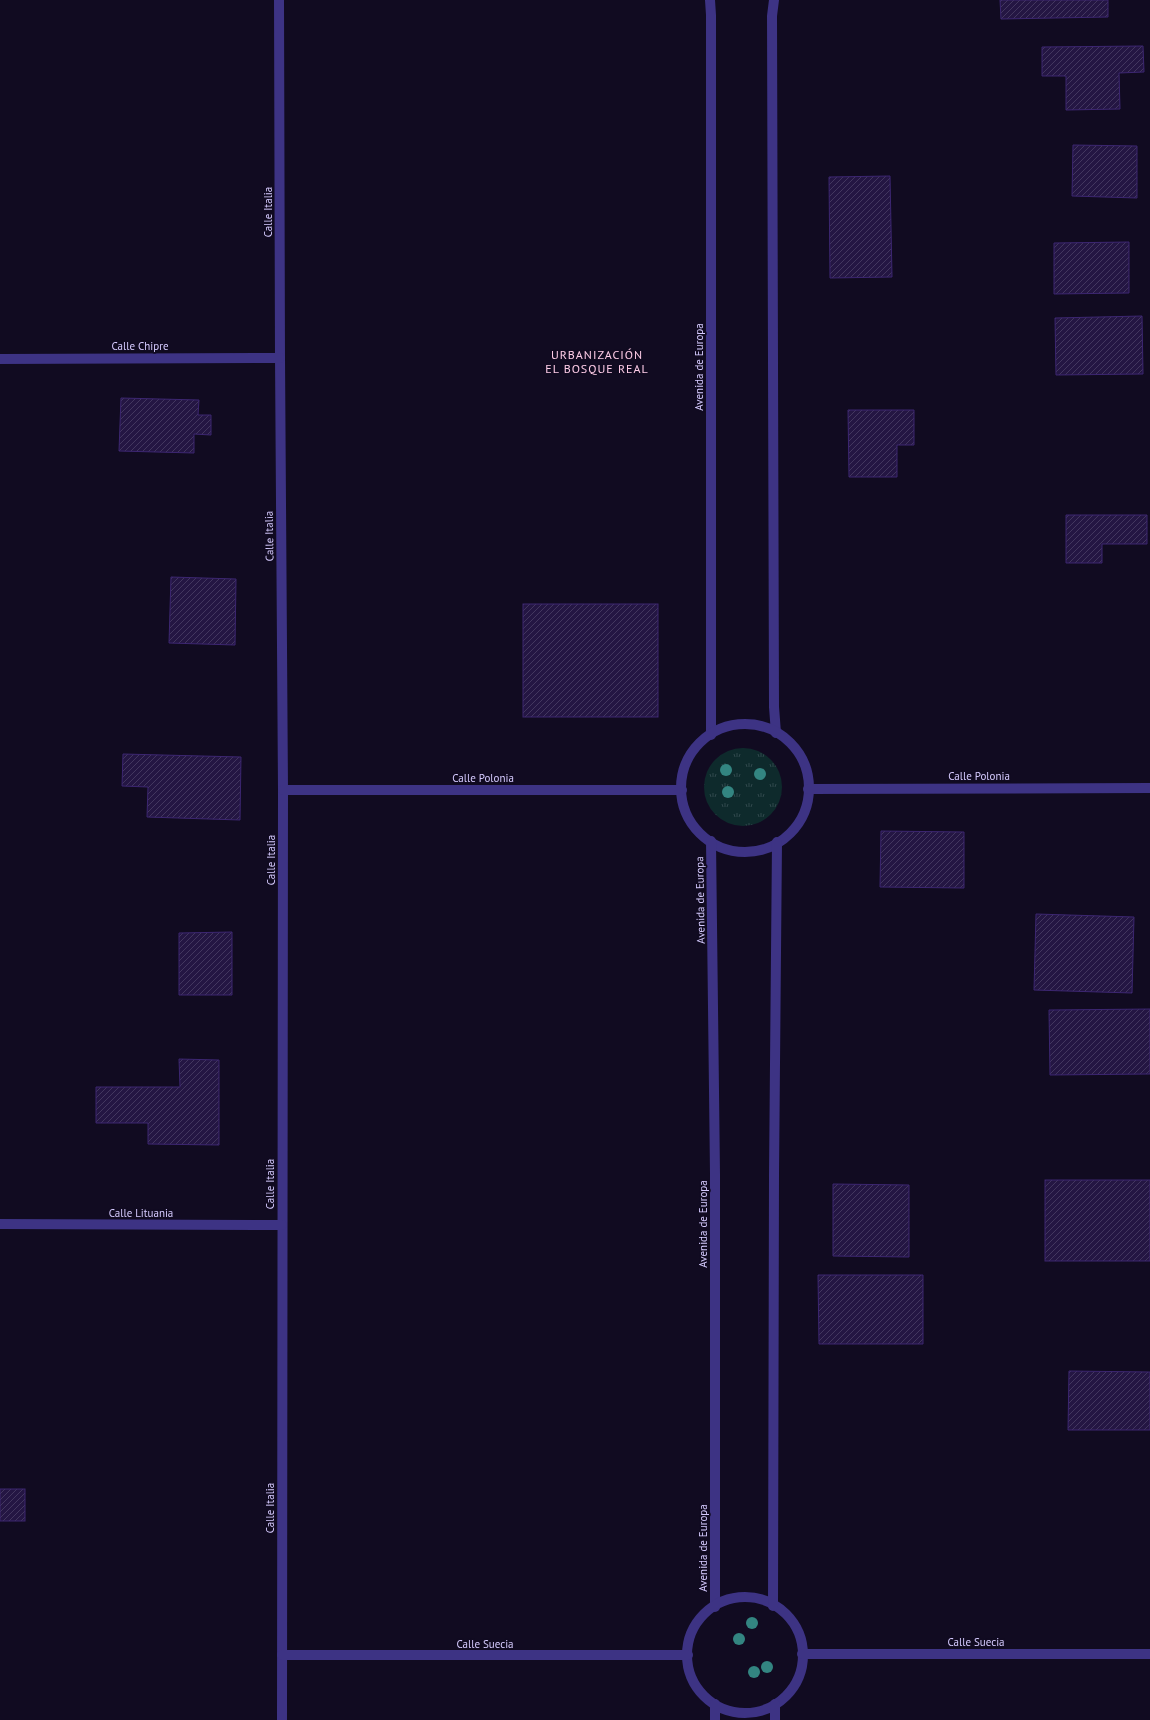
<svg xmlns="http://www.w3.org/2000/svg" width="1150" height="1720" font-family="'PT Sans',sans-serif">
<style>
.grass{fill:url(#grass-tufts)}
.building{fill:url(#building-hatch);stroke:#3c2671}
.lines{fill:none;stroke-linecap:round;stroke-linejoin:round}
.minor{stroke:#3d3384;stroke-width:10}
.tree{fill:#338581}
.labels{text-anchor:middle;stroke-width:3.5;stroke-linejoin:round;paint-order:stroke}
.street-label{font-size:11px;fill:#d6cbff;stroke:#110b21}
.neighbourhood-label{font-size:12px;letter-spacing:1px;fill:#ffcde8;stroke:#110b21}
</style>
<defs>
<pattern id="grass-tufts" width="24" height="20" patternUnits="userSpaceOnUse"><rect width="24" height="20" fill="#0e2a2c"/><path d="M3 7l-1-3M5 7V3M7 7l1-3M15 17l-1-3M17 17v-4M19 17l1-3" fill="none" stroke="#30484c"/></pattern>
<pattern id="building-hatch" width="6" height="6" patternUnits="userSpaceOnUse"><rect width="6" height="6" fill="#241643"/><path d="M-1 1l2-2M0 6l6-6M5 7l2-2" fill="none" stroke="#43375f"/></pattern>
</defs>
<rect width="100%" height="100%" fill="#110b21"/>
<circle class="grass" cx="743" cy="787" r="39"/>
<g class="building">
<polygon points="1000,0 1108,0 1108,17 1001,19"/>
<polygon points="1143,46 1144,72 1119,73 1120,109 1066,110 1066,76 1042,76 1042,47"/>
<polygon points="1073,145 1137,146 1137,198 1072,196"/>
<polygon points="890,176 892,277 830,278 829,177"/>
<polygon points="1129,242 1129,293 1054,294 1054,243"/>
<polygon points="1142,316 1143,374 1056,375 1055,318"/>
<polygon points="121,398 199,400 198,415 211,415 211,435 194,434 194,453 119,451"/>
<polygon points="848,410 914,410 914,445 897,445 897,477 849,477"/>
<polygon points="1066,515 1147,515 1147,544 1102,544 1102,563 1066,563"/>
<polygon points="171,577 236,579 235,645 169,643"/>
<rect x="523" y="604" width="135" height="113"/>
<polygon points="123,754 241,757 240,820 147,817 148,787 122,786"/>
<polygon points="881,831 964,832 964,888 880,887"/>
<polygon points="1036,914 1134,917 1132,993 1034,990"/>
<polygon points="232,932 232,995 179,995 179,933"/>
<polygon points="1150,1009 1150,1074 1050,1075 1049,1010"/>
<polygon points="179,1059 219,1060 219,1145 148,1144 148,1123 96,1123 96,1087 180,1087"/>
<rect x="1045" y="1180" width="105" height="81"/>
<polygon points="833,1184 909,1185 909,1257 833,1256"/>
<polygon points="818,1275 923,1275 923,1344 819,1344"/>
<polygon points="1069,1371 1150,1372 1150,1430 1068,1430"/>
<rect x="0" y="1489" width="25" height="32"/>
</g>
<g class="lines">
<g class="minor">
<polyline points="279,0 280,358 283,790 282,1720"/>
<polyline points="710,0 711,15 711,735"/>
<polyline points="774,0 772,16 774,707 776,733"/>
<polyline points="0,359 280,358"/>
<circle cx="745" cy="788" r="64"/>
<polyline points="808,789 1150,788"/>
<polyline points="283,790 682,790"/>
<polyline points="711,841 715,1174 715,1607"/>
<polyline points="0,1224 282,1225"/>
<circle cx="745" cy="1655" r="58"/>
<polyline points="773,1606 774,1175 777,842"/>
<polyline points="802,1654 1150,1654"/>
<polyline points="282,1655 688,1655"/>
<polyline points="775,1704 775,1720"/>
<polyline points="715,1720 715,1704"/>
</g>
</g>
<g class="tree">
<circle cx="726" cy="770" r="6"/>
<circle cx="760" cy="774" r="6"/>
<circle cx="728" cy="792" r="6"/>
<circle cx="752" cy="1623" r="6"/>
<circle cx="739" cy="1639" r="6"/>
<circle cx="767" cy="1667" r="6"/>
<circle cx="754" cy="1672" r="6"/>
</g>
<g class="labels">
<g class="street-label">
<text transform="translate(268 212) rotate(-90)" y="4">Calle Italia</text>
<text x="140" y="350">Calle Chipre</text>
<text transform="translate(699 367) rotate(-90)" y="4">Avenida de Europa</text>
<text transform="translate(269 536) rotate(-91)" y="4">Calle Italia</text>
<text x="979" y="780">Calle Polonia</text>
<text x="483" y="782">Calle Polonia</text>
<text transform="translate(271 860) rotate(-90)" y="4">Calle Italia</text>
<text transform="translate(700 900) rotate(-91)" y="4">Avenida de Europa</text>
<text transform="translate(270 1184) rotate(-90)" y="4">Calle Italia</text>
<text x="141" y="1217">Calle Lituania</text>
<text transform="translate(703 1224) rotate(-90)" y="4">Avenida de Europa</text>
<text transform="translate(270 1508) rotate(-90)" y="4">Calle Italia</text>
<text transform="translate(703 1548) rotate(-90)" y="4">Avenida de Europa</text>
<text x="976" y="1646">Calle Suecia</text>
<text x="485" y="1648">Calle Suecia</text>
</g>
<g class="neighbourhood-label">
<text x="597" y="359">URBANIZACIÓN<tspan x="597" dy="14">EL BOSQUE REAL</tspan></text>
</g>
</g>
</svg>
